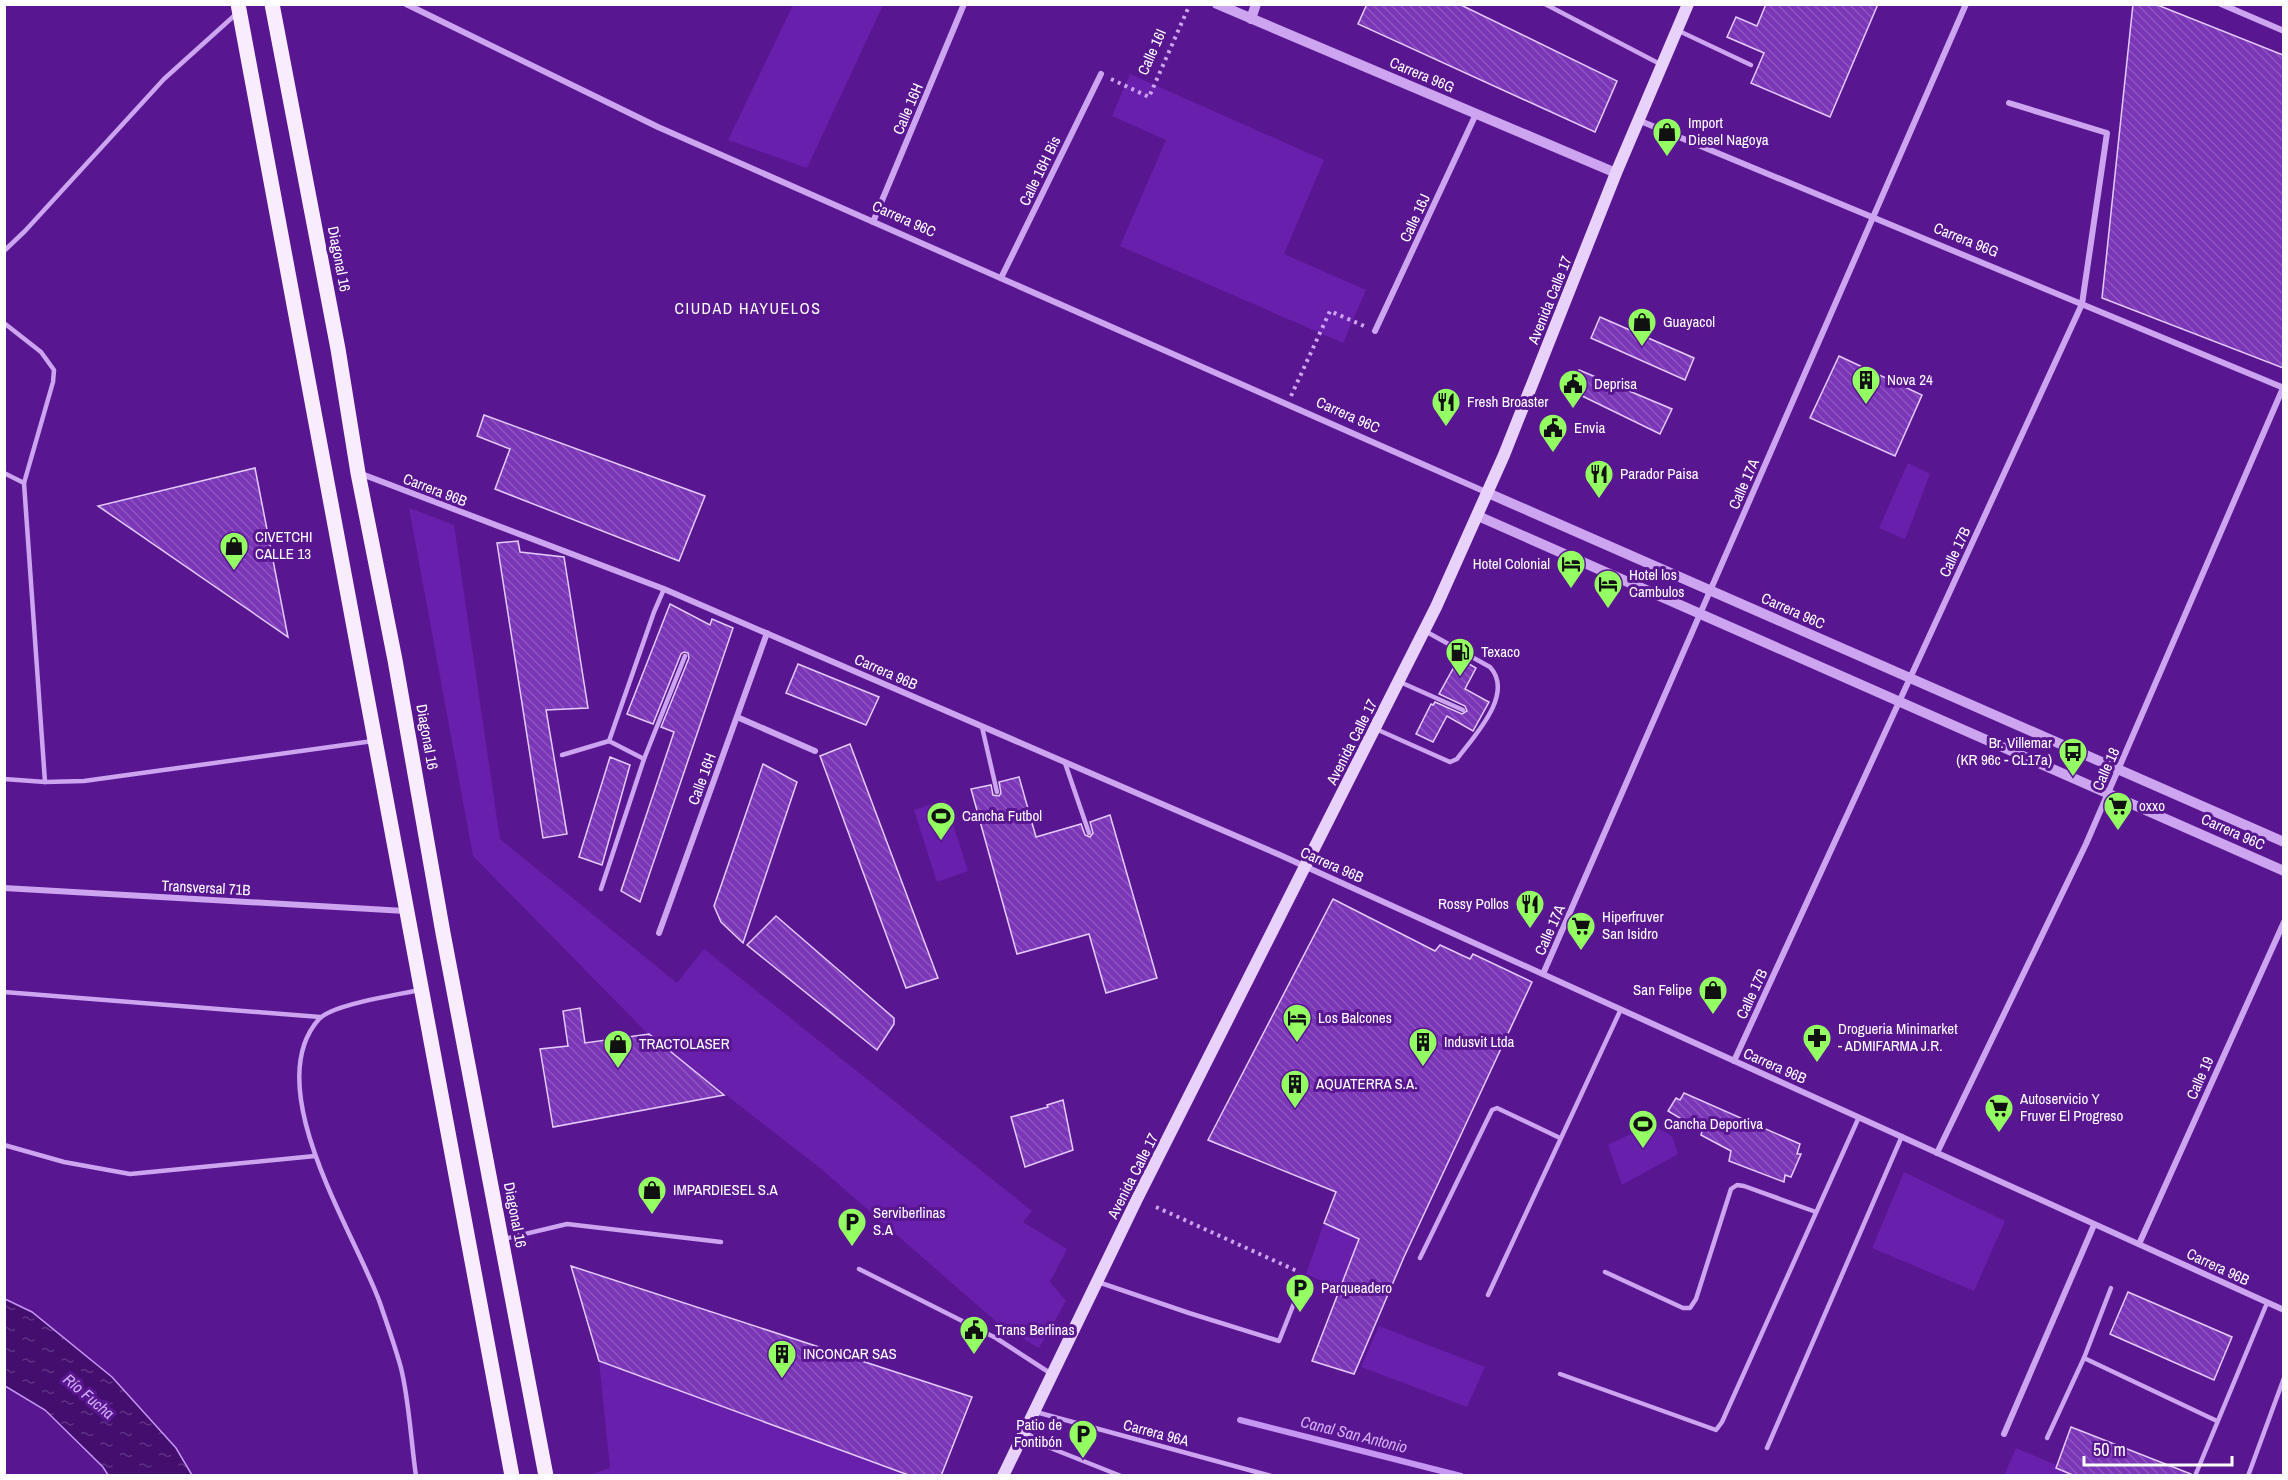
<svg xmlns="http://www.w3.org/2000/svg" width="2288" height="1480" font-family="'Archivo Narrow',sans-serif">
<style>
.green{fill:#681fab}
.water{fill:url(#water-ripples);stroke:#c696f3;stroke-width:1.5}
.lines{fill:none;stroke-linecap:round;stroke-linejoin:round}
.stream{stroke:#c696f3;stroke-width:6}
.building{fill:url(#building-back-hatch);stroke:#e4cbfb;stroke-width:1.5}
.path{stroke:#cca4f0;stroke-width:4;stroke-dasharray:3 4.5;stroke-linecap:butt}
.service{stroke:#cca4f0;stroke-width:4.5}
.minor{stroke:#cca4f0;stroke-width:6}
.tertiary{stroke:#cca4f0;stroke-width:10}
.secondary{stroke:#e8d2fb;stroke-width:12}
.primary{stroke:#f8edff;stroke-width:15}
.labels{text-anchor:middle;stroke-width:6;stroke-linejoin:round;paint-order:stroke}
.street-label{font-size:15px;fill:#fff;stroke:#591691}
.poi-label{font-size:15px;fill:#fff;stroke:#591691;text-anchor:start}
.neighbourhood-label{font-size:16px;letter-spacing:1.5px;fill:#fff;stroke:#591691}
.water-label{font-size:16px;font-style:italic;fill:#d5b0f7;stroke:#591691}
</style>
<defs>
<pattern id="water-ripples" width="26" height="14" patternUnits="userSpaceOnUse" patternTransform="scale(1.5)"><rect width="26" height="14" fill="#430e6e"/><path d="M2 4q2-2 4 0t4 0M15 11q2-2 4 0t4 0" fill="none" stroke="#5f3284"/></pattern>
<pattern id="building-back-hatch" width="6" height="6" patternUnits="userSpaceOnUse" patternTransform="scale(1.5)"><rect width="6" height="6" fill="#7a36b6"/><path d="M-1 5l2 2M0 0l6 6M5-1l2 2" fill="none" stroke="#8e54c1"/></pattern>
</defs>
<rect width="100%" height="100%" fill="#591691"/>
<g class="green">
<polygon points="793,5 883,5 807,168 728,140"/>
<polygon points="1130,74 1324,160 1284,254 1366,290 1343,343 1120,246 1166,140 1112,116"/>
<polygon points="1908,463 1930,474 1905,539 1879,528"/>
<polygon points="409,508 454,525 500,839 677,983 704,949 1032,1211 1023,1222 1067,1249 1050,1282 1066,1301 1039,1348 1000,1325 820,1168 649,1035 473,856"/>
<polygon points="945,800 968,871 937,882 914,810"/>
<polygon points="1651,1124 1672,1136 1678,1154 1622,1185 1608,1145"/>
<polygon points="1904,1172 2005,1221 1974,1291 1872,1248"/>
<polygon points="1324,1223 1359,1239 1340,1289 1306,1274"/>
<polygon points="1379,1326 1485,1367 1467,1407 1361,1367"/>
<polygon points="599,1361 911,1475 586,1476 610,1468"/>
<polygon points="2016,1448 2080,1475 2004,1476"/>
</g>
<polygon class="water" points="5,1299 32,1312 112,1377 176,1448 192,1475 108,1475 103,1467 45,1410 5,1386"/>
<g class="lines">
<polyline class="stream" points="1240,1420 1461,1476"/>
</g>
<g class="building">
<polygon points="1367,4 1459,4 1617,81 1595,132 1358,24"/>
<polygon points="1766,4 1878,4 1830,117 1751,83 1764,53 1727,37 1736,17 1757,26"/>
<polygon points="2133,4 2155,4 2283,55 2283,368 2102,298"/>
<polygon points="1600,317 1694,358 1685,380 1591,338"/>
<polygon points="1839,356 1922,395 1895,456 1810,418"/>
<polygon points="1579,370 1672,409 1660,434 1572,391"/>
<polygon points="484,415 705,496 679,561 495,489 510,449 477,436"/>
<polygon points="255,468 288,637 98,506"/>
<polygon points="518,541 520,552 564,557 588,708 546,710 567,834 543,838 497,543"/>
<polygon points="670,604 710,625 712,619 733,628 640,902 621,891 674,732 661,727 689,658 688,653 684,652 681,654 653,724 627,714"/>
<polygon points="1459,658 1476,668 1465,689 1489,702 1473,731 1447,716 1433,742 1416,734 1431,704 1433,705 1435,702 1462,714 1467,711 1465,706 1439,694"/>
<polygon points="798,664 879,697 866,725 786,693"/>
<polygon points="850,744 938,978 906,988 820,756"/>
<polygon points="610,757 630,765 602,865 579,857"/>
<polygon points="763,764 797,782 743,943 721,922 714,906"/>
<polygon points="1019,777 1036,837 1081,824 1085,835 1090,837 1093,833 1090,822 1110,815 1157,978 1106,993 1089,934 1017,954 971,789 991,785 993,795 999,796 1001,793 999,782"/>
<polygon points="1333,899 1435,951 1440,945 1470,959 1473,954 1532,982 1404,1257 1354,1374 1312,1361 1359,1239 1324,1223 1336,1192 1208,1140"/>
<polygon points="776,916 894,1018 894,1024 877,1050 747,945"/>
<polygon points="580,1008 585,1043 649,1034 724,1095 553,1127 540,1049 568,1046 563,1011"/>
<polygon points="1684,1093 1800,1144 1797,1154 1801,1154 1791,1177 1785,1175 1784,1182 1729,1161 1731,1151 1701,1135 1702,1131 1668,1111 1676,1098 1680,1100"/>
<polygon points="1063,1100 1073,1150 1025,1167 1011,1117 1048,1107 1047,1105"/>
<polygon points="571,1266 972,1397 941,1476 911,1476 599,1361"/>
<polygon points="2128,1292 2232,1337 2214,1380 2110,1334"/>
<polygon points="2071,1427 2191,1474 2191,1476 2075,1476 2056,1468"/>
</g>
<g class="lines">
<g class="path">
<polyline points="1111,79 1149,97 1190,4"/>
<polyline points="1291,396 1330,311 1364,326"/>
<polyline points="1156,1207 1297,1271"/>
</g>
<g class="service">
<polyline points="1545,4 1660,64"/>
<polyline points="1677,30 1751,65"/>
<polyline points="4,251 25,231 164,79 235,15"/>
<polyline points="4,323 41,352 54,370 53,382 24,483 45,782 84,781 373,741"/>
<polyline points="4,473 24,483"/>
<polyline points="1400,682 1463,710"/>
<polyline points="982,727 997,792"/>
<path d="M 1376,729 L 1450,762 L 1457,759 C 1474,736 1515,694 1490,667 L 1425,631"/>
<polyline points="609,741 644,759"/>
<polyline points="562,755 609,741 654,612 664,589"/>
<polyline points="1065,763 1089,833"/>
<polyline points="4,779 45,782"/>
<polyline points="601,889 644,759 685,656"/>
<polyline points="4,992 320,1017"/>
<polyline points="4,1145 64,1162 130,1174 315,1156"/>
<polyline points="504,1239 567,1224 721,1242"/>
<polyline points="1420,1258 1492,1110 1497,1108 1560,1138"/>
<polyline points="859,1269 996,1338 1050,1373"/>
<polyline points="1605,1272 1683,1308 1690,1308 1696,1299 1731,1189 1737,1185 1744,1186 1816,1212"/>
<polyline points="1098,1282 1189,1313 1279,1341 1304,1278"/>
<polyline points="1488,1295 1621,1009"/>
<polyline points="2084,1358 2217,1421"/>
<polyline points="1560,1374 1716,1430 1722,1422 1859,1117"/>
<polyline points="1036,1412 1271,1476"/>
<polyline points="1025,1432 1048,1447 1121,1476"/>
<polyline points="2047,1438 2084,1358 2111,1288"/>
<polyline points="1767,1448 1902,1136"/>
<path d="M 416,1476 C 411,1441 409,1400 401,1368 C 395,1346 387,1324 380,1303 C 355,1233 258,1087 319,1019 C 333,1004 397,995 419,990"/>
<polyline points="2195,1476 2267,1303"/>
<polyline points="2248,1476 2284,1378"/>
</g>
<g class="minor">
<polyline points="406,4 658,127 1488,493"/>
<polyline points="2221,4 2284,31"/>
<polyline points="1638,120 2284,388"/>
<polyline points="873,222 964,4"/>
<polyline points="1001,278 1101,74"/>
<polyline points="1375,331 1476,114"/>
<polyline points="359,473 664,589 1280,855 2284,1310"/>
<polyline points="737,717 815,751"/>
<polyline points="4,888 405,911"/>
<polyline points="659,933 767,633"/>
<polyline points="1543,974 1966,4"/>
<polyline points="1734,1061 2082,304 2107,133 2009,103"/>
<polyline points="1937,1153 2086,844 2283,388"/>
<polyline points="2139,1244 2284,922"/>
<polyline points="2004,1434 2094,1225"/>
</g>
<g class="tertiary">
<polyline points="1217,4 1616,173"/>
<polyline points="1251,19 1256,4"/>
<polyline points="1488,493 2284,842"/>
<polyline points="1478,516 2284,871"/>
</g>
<polyline class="secondary" points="1003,1476 1137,1199 1436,607 1504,455 1616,173 1688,4"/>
<g class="primary">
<polyline points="238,4 512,1476"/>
<polyline points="272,4 338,349 358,473 395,660 443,933 546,1476"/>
</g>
</g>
<defs>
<g id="shop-pin" transform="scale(1.5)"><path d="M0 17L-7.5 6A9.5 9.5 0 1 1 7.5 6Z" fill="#94ff63" stroke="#591691"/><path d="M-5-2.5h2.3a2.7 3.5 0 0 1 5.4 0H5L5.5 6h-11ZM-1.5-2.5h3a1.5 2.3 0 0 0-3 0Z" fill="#111"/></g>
<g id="building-pin" transform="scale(1.5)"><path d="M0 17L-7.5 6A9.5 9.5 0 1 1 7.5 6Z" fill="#94ff63" stroke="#591691"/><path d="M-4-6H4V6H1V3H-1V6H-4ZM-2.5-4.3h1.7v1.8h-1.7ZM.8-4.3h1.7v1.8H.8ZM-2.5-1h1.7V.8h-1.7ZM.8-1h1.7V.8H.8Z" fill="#111"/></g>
<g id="civic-pin" transform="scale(1.5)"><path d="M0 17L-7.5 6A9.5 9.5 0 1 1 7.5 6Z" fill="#94ff63" stroke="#591691"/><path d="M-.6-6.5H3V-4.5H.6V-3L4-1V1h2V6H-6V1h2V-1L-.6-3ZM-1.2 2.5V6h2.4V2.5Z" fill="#111"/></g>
<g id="restaurant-pin" transform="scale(1.5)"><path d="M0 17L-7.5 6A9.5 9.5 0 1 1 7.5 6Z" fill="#94ff63" stroke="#591691"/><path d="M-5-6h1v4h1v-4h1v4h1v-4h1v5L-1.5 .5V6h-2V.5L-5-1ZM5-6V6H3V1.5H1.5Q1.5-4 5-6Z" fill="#111"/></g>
<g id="hotel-pin" transform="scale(1.5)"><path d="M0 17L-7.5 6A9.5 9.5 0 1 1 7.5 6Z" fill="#94ff63" stroke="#591691"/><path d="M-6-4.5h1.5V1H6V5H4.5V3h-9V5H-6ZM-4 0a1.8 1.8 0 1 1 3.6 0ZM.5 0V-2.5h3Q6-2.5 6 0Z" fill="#111"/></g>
<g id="fuel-pin" transform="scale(1.5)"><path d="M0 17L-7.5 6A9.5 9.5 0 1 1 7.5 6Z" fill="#94ff63" stroke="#591691"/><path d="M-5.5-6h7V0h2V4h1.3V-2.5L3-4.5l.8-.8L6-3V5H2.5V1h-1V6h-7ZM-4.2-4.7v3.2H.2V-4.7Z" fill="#111"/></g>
<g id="bus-pin" transform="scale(1.5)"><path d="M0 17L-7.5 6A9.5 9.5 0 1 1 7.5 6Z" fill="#94ff63" stroke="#591691"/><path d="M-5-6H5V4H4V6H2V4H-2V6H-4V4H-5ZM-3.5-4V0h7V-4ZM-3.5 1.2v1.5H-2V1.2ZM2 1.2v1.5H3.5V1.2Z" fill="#111"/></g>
<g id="supermarket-pin" transform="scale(1.5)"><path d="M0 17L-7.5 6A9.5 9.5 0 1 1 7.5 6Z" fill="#94ff63" stroke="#591691"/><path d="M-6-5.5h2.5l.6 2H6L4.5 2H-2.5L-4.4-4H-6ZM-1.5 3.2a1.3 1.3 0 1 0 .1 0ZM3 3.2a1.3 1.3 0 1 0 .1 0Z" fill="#111"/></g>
<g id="stadium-pin" transform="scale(1.5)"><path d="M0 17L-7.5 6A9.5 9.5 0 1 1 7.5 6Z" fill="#94ff63" stroke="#591691"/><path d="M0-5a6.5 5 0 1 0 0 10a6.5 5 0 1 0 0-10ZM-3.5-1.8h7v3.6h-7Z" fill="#111"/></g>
<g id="pharmacy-pin" transform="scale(1.5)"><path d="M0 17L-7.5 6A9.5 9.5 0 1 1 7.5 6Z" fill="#94ff63" stroke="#591691"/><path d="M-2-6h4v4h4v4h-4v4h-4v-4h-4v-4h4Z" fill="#111"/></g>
<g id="parking-pin" transform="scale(1.5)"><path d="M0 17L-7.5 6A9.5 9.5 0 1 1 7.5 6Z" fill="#94ff63" stroke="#591691"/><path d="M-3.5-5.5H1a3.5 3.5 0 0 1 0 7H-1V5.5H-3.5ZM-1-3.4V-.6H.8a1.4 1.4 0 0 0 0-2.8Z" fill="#111"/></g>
</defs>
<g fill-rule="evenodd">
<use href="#shop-pin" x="1667" y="132"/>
<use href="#shop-pin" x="1642" y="322"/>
<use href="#building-pin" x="1866" y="380"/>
<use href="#civic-pin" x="1573" y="384"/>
<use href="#restaurant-pin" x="1446" y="402"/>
<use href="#civic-pin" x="1553" y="428"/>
<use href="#restaurant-pin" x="1599" y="474"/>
<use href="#shop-pin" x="234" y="546"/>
<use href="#hotel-pin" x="1571" y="564"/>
<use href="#hotel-pin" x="1608" y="584"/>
<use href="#fuel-pin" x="1460" y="652"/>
<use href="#bus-pin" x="2073" y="752"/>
<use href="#supermarket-pin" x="2118" y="806"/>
<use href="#stadium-pin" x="941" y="816"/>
<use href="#restaurant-pin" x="1530" y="904"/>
<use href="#supermarket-pin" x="1581" y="926"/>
<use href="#shop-pin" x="1713" y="990"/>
<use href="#hotel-pin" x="1297" y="1018"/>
<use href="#pharmacy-pin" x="1817" y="1038"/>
<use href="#building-pin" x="1423" y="1042"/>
<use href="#shop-pin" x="618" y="1044"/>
<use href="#building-pin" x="1295" y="1084"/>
<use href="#supermarket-pin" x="1999" y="1108"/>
<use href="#stadium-pin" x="1643" y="1124"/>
<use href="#shop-pin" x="652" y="1190"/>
<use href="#parking-pin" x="852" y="1222"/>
<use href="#parking-pin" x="1300" y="1288"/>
<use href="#civic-pin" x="974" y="1330"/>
<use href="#building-pin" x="782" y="1354"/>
<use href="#parking-pin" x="1083" y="1434"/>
</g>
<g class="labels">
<g class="street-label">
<text transform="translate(1152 52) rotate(-66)" y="5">Calle 16I</text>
<text transform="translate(1422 75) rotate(23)" y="5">Carrera 96G</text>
<text transform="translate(908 109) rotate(-67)" y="5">Calle 16H</text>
<text transform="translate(1040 171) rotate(-64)" y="5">Calle 16H Bis</text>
<text transform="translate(1415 218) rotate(-65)" y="5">Calle 16J</text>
<text transform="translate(904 219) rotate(24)" y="5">Carrera 96C</text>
<text transform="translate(1966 240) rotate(22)" y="5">Carrera 96G</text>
<text transform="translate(339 259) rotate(79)" y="5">Diagonal 16</text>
<text transform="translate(1550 300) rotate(-68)" y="5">Avenida Calle 17</text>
<text transform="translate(1348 415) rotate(24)" y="5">Carrera 96C</text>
<text transform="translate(1744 484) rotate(-66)" y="5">Calle 17A</text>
<text transform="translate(435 490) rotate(21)" y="5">Carrera 96B</text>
<text transform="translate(1955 552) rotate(-65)" y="5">Calle 17B</text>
<text transform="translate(1793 611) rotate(24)" y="5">Carrera 96C</text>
<text transform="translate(886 672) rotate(24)" y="5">Carrera 96B</text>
<text transform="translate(427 737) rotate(80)" y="5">Diagonal 16</text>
<text transform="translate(1352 742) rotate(-63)" y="5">Avenida Calle 17</text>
<text transform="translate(2106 769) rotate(-66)" y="5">Calle 18</text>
<text transform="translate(702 779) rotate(-70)" y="5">Calle 16H</text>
<text transform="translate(2233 832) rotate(24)" y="5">Carrera 96C</text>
<text transform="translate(1332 865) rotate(24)" y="5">Carrera 96B</text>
<text transform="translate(206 888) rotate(3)" y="5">Transversal 71B</text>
<text transform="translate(1550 930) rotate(-66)" y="5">Calle 17A</text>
<text transform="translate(1752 994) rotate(-65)" y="5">Calle 17B</text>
<text transform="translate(1775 1066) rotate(24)" y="5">Carrera 96B</text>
<text transform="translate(2200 1078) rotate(-66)" y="5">Calle 19</text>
<text transform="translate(1133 1176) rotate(-63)" y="5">Avenida Calle 17</text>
<text transform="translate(515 1215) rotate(79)" y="5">Diagonal 16</text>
<text transform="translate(2218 1267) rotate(25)" y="5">Carrera 96B</text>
<text transform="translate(1156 1433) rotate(15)" y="5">Carrera 96A</text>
</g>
<g class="poi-label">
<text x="1688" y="128">Import<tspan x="1688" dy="17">Diesel Nagoya</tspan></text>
<text x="1663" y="327">Guayacol</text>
<text x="1887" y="385">Nova 24</text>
<text x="1594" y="389">Deprisa</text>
<text x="1467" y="407">Fresh Broaster</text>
<text x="1574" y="433">Envia</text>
<text x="1620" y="479">Parador Paisa</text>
<text x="255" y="542">CIVETCHI<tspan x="255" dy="17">CALLE 13</tspan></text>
<text x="1550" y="569" text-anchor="end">Hotel Colonial</text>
<text x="1629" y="580">Hotel los<tspan x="1629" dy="17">Cambulos</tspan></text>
<text x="1481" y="657">Texaco</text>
<text x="2052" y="748" text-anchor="end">Br. Villemar<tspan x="2052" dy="17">(KR 96c - CL17a)</tspan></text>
<text x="2139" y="811">oxxo</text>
<text x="962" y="821">Cancha Futbol</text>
<text x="1509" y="909" text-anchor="end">Rossy Pollos</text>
<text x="1602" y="922">Hiperfruver<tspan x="1602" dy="17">San Isidro</tspan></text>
<text x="1692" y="995" text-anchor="end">San Felipe</text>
<text x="1318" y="1023">Los Balcones</text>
<text x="1838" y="1034">Drogueria Minimarket<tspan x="1838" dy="17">- ADMIFARMA J.R.</tspan></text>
<text x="1444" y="1047">Indusvit Ltda</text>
<text x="639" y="1049">TRACTOLASER</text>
<text x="1316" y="1089">AQUATERRA S.A.</text>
<text x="2020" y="1104">Autoservicio Y<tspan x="2020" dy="17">Fruver El Progreso</tspan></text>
<text x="1664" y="1129">Cancha Deportiva</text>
<text x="673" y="1195">IMPARDIESEL S.A</text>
<text x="873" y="1218">Serviberlinas<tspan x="873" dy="17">S.A</tspan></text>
<text x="1321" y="1293">Parqueadero</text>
<text x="995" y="1335">Trans Berlinas</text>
<text x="803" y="1359">INCONCAR SAS</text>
<text x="1062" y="1430" text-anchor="end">Patio de<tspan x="1062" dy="17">Fontibón</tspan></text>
</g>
<g class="neighbourhood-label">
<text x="748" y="314">CIUDAD HAYUELOS</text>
</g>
<g class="water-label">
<text transform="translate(89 1396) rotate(40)" y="6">Río Fucha</text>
<text transform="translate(1354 1434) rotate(14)" y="6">Canal San Antonio</text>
</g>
</g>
<rect width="2288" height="1480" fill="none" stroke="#ffffff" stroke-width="12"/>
<path d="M2084 1456v9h148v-9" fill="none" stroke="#ffffff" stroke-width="3"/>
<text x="2093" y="1456" font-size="18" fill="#ffffff" stroke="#591691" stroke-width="4.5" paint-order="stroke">50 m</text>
</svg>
